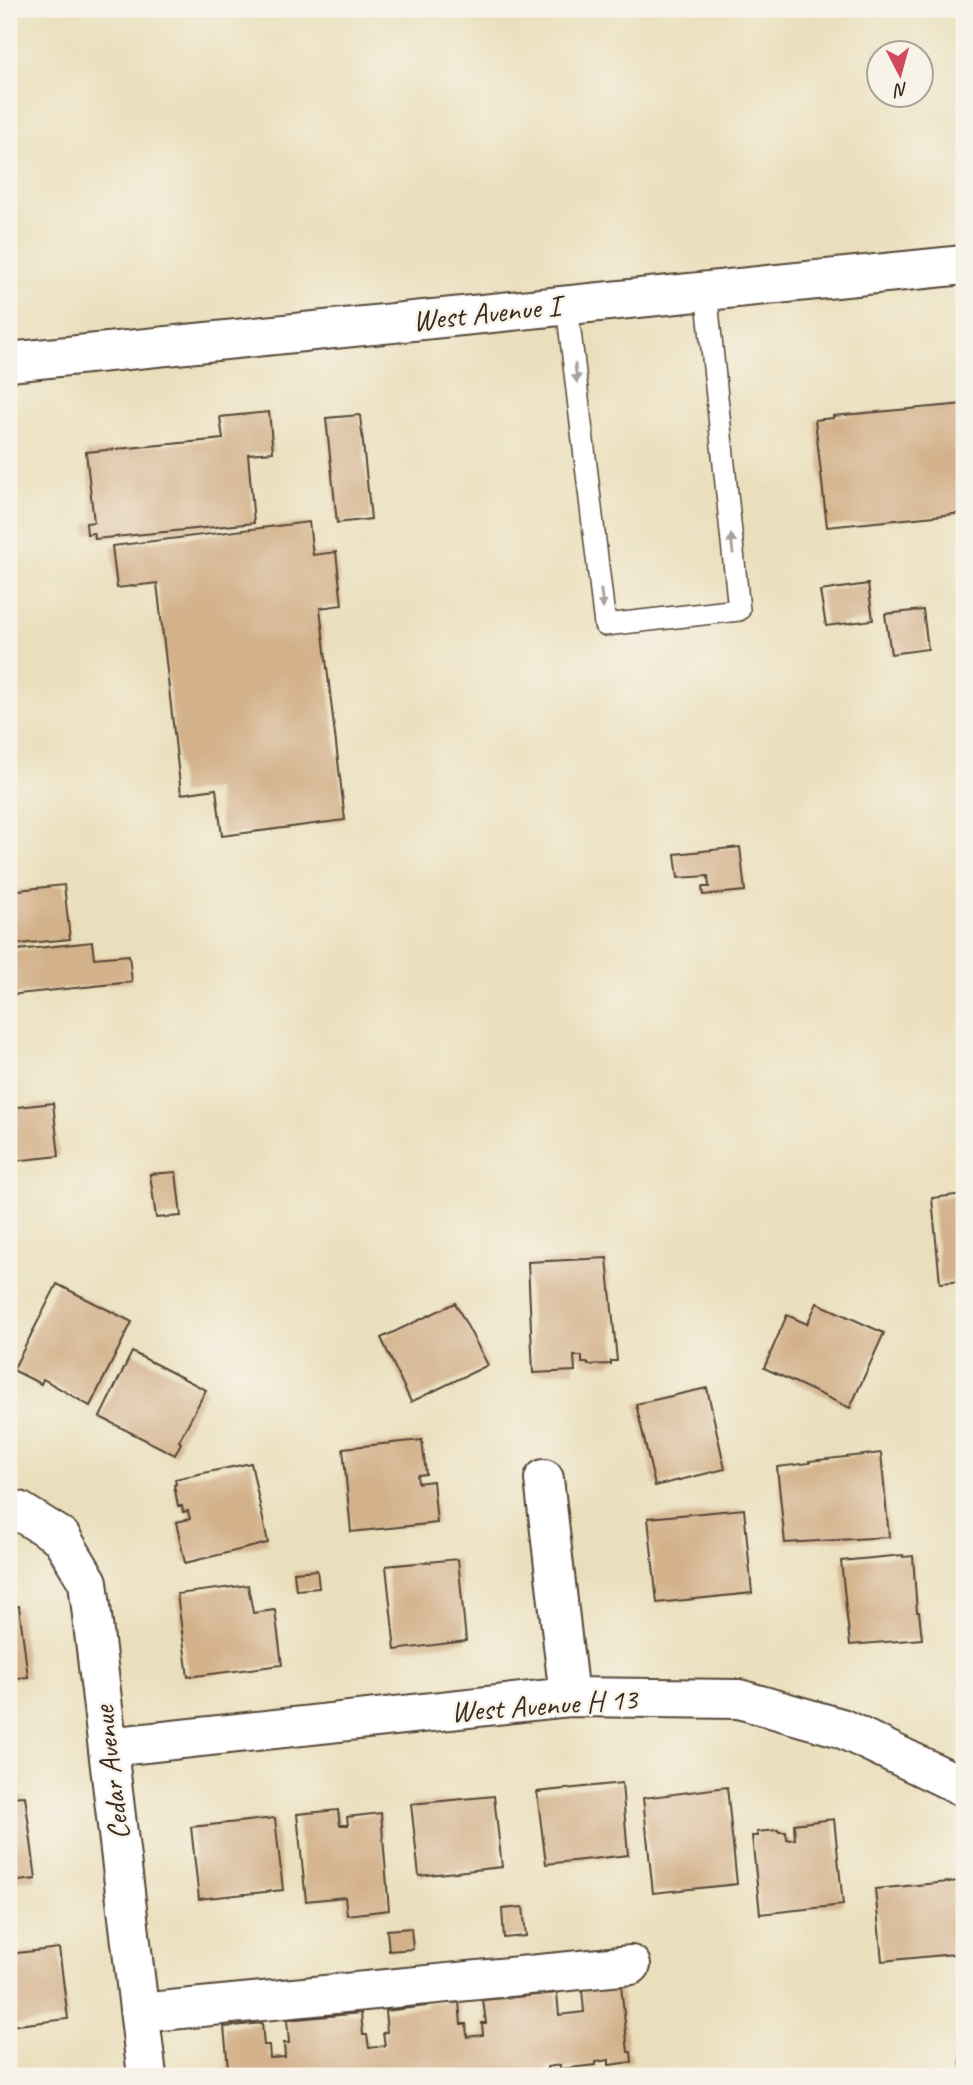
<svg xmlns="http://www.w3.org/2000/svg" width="973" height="2085" font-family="Caveat,sans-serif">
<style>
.building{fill:#d3b18a}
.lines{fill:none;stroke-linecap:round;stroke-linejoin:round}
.lane-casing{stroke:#554536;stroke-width:24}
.street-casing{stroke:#554536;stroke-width:42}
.primary-casing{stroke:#554536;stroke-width:42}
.lane{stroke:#fff;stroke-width:21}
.street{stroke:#fff;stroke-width:38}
.primary{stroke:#fff;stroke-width:38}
.oneway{fill:#a79f9a}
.labels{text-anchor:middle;stroke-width:5;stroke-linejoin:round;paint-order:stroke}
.street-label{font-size:30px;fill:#3b2a1e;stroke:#f7f3e8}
</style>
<rect width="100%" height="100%" fill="#f7f3e8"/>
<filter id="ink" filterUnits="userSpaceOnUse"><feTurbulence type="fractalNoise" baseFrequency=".0143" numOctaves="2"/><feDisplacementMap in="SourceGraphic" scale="14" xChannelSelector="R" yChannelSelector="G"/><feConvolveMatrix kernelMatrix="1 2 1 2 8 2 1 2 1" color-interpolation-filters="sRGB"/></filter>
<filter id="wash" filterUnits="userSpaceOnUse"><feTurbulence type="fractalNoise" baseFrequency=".00686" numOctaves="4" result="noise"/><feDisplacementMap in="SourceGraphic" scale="28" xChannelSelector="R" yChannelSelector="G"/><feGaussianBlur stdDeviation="1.57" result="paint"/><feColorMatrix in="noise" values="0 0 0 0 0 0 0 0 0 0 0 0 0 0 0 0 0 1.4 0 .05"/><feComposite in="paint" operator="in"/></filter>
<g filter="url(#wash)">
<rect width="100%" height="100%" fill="#eadfbc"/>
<g id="blocks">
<g class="building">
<polygon points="964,404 964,513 827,527 815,420 833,418 833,416"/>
<polygon points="269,412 273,452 248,454 254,523 95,539 94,533 87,534 86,523 94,522 86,452 223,439 220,417"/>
<polygon points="360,415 371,519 337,523 326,418"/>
<polygon points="309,522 313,555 336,552 342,605 320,608 345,820 222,836 216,789 181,794 157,583 117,588 112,546"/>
<polygon points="868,584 873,620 826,626 820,591"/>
<polygon points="923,610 928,649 891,654 885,614"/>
<polygon points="740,847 745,891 703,895 702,887 709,887 708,876 678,878 675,854"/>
<polygon points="64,885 70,939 9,945 9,891"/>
<polygon points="92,942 94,958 129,955 132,982 9,995 9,951"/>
<polygon points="53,1103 59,1156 14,1161 9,1108"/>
<polygon points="176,1172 181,1216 156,1218 150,1174"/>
<polygon points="964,1194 964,1281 940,1283 932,1198"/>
<polygon points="607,1258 617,1361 611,1361 611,1364 588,1365 588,1363 582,1363 582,1356 574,1356 575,1371 533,1373 528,1262"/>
<polygon points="57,1284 132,1322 90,1406 43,1379 41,1384 13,1370"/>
<polygon points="455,1303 488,1365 411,1402 381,1338"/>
<polygon points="817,1303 884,1333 850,1408 764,1368 787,1315 807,1324"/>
<polygon points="132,1352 206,1390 179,1441 181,1443 175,1455 100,1417"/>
<polygon points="707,1388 725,1469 655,1486 636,1404"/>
<polygon points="422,1440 426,1474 417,1475 418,1483 433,1481 437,1523 351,1532 343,1448"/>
<polygon points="881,1453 889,1537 785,1543 777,1467 810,1463 809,1461"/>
<polygon points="251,1463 268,1543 185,1563 176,1522 190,1519 188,1511 183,1512 182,1506 178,1506 174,1485 176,1484 175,1479"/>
<polygon points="744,1509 752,1593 657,1603 648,1518"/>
<polygon points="903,1555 903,1557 913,1556 917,1612 919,1612 922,1639 850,1645 841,1561"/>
<polygon points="458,1559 466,1641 395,1650 386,1566"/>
<polygon points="317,1570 319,1588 296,1590 294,1572"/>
<polygon points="248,1585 253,1613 275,1610 282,1665 188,1677 177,1594"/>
<polygon points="19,1606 28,1677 9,1679 9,1608"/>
<polygon points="622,1783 628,1855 546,1864 537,1792"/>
<polygon points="727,1787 737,1884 653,1893 643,1798"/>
<polygon points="25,1796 36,1879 9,1882 9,1797"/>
<polygon points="494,1796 502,1867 419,1876 411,1804"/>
<polygon points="338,1810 340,1825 348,1825 347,1817 381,1813 389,1910 347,1915 345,1897 306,1901 297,1814"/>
<polygon points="275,1818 283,1890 199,1899 191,1827"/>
<polygon points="834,1819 843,1905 760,1914 752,1836 758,1836 757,1832 778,1830 779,1832 786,1832 787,1840 795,1839 794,1824"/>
<polygon points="959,1881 964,1953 882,1961 875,1889"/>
<polygon points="523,1907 526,1936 504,1938 502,1909"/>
<polygon points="411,1928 413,1949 389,1951 387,1930"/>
<polygon points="59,1948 68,2019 9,2026 9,1954"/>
<polygon points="621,1985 628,2052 631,2052 632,2062 609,2065 609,2060 596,2062 596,2065 560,2069 560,2065 547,2067 547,2071 511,2074 511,2070 497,2071 498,2076 224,2076 223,2068 228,2068 224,2027 262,2023 264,2045 269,2045 270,2058 285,2057 284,2043 289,2043 287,2020 361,2013 363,2035 367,2035 369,2048 385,2046 383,2033 387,2032 385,2011 426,2006 426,2003 453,2000 454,2003 459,2002 461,2024 466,2024 467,2037 483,2035 482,2023 486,2023 483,2000 557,1993 559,2015 584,2012 582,1989"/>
<polygon points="964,2053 964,2071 961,2071 960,2054"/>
</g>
</g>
</g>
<g filter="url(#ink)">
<use href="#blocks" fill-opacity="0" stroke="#554536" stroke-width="2"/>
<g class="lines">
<g class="lane-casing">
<polyline id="lane" points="567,306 605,625 739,610 706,290"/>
</g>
<g class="street-casing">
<g id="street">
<polyline points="544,1479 569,1697"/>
<polyline points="9,1510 19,1511 61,1537 88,1582 147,2076"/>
<polyline points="108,1747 569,1697 739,1699 841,1728 964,1787"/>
<polyline points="140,2013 631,1965"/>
</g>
</g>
<g class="primary-casing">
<polyline id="primary" points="9,362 964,265"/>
</g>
<use href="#lane" class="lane"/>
<use href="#street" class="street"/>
<use href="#primary" class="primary"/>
</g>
<defs><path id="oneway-solid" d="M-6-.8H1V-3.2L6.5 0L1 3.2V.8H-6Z" transform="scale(1.75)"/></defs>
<g class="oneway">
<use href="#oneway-solid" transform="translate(576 373) rotate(83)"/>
<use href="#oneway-solid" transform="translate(732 544) rotate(-96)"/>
<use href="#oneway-solid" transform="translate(602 599) rotate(83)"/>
</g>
</g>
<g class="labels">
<g class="street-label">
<text transform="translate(486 313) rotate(-6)" y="10">West Avenue I</text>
<text transform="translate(544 1705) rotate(-4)" y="10">West Avenue H 13</text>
<text transform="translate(111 1773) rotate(-97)" y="10">Cedar Avenue</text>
</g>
</g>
<rect width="973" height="2085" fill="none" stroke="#f7f3e8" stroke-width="35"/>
<g transform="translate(900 74) rotate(174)"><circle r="33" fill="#f7f3e8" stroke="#aca397" stroke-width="2"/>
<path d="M0-5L12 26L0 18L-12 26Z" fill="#d1495b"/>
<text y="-10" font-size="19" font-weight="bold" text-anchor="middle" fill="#3b2a1e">N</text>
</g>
</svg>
